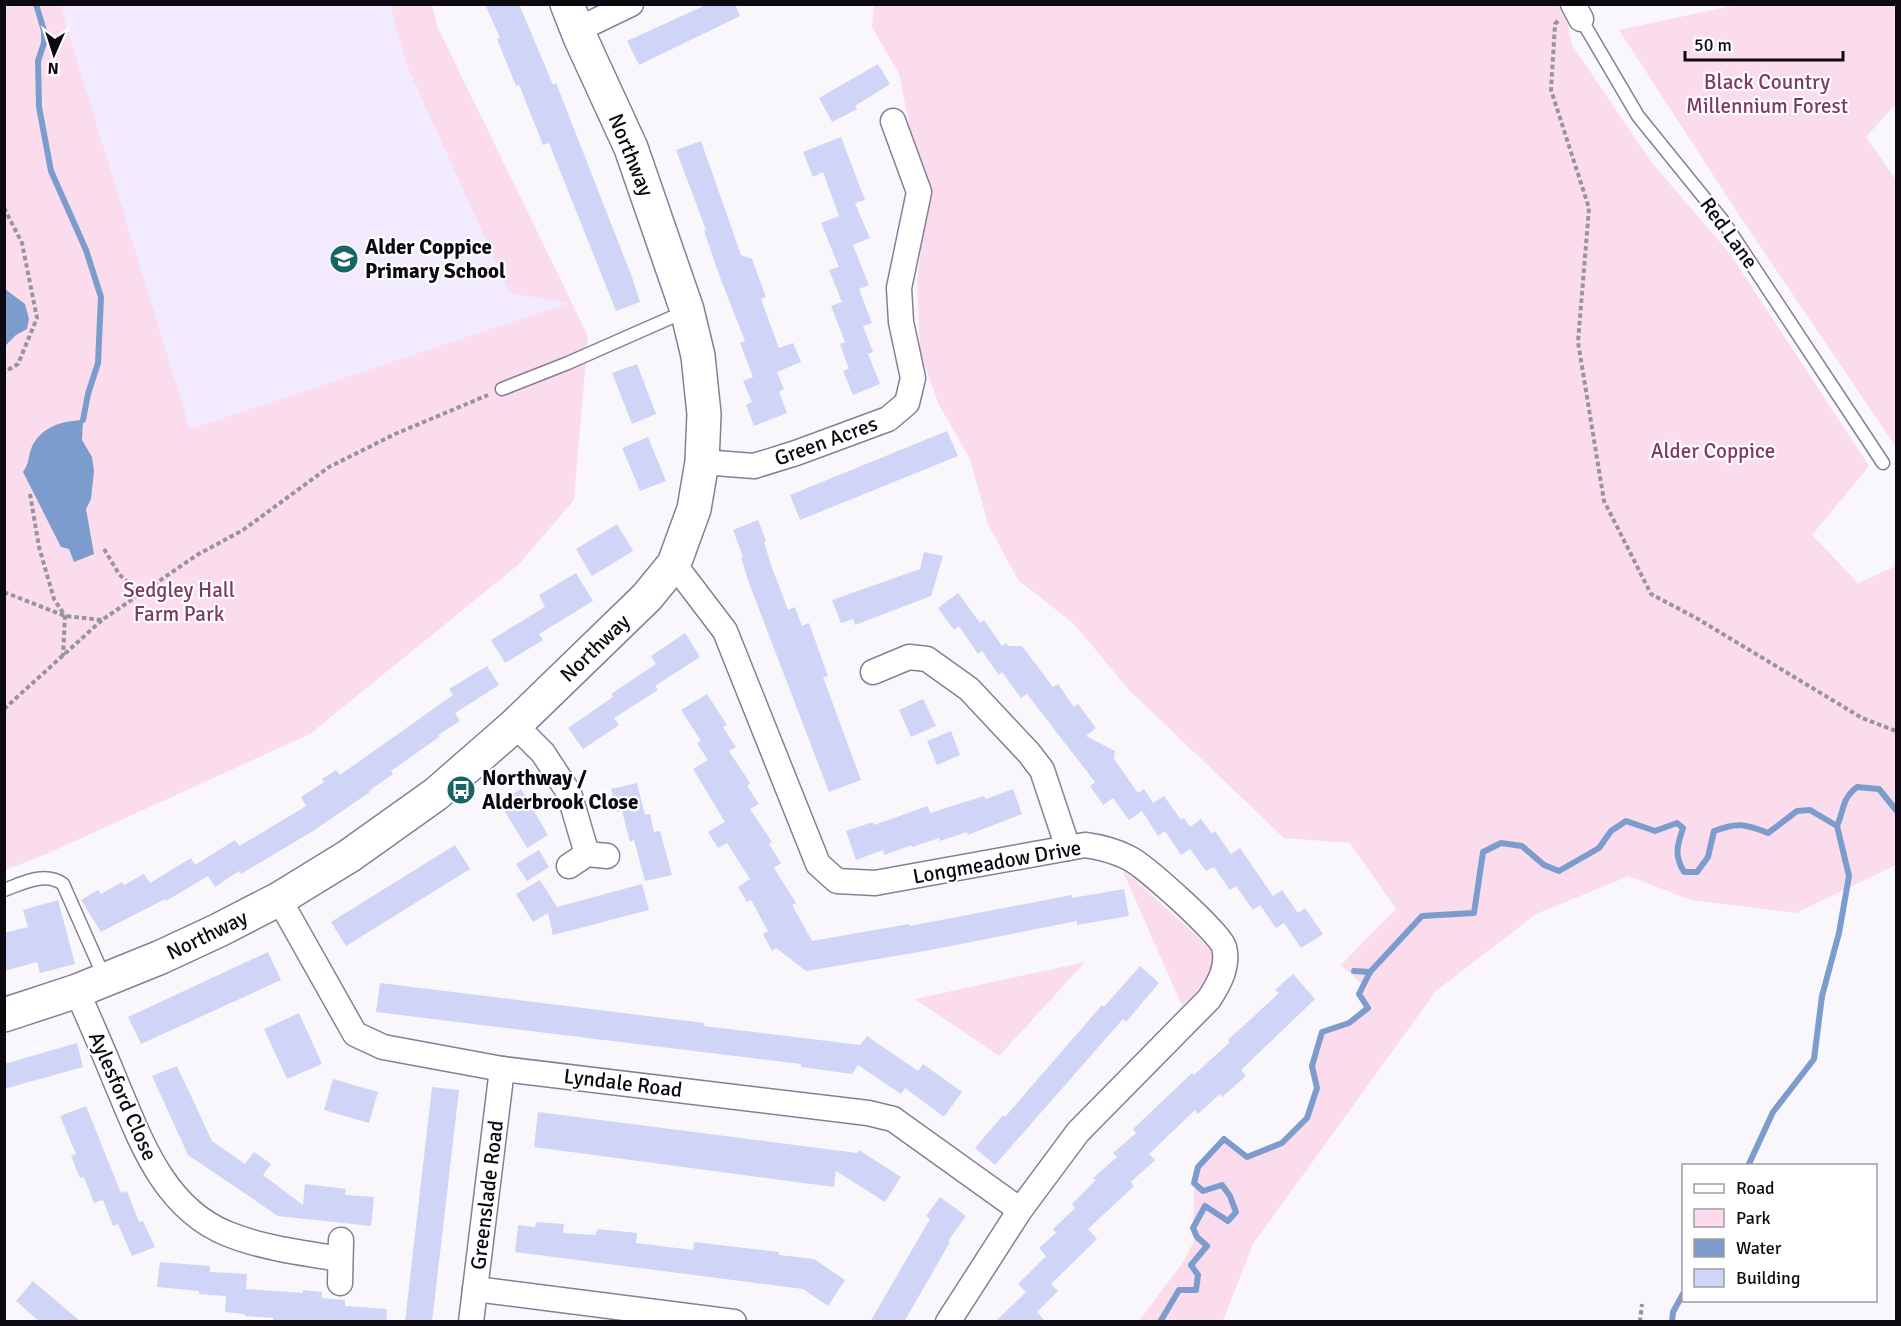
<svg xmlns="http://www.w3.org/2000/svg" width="1901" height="1326" font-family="Signika,sans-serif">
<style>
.built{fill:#f2ebff}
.green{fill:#fadcec}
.water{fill:#7c9ccd}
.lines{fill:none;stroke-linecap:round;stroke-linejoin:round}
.stream{stroke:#7c9ccd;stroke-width:6}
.building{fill:#d0d4f7}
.lane-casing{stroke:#877e95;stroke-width:15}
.street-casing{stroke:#877e95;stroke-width:27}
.secondary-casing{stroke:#877e95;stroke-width:36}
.path{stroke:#97959b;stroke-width:4;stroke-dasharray:4.5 3;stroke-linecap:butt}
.lane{stroke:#fff;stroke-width:12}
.street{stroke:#fff;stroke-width:24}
.secondary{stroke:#fff;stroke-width:33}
.labels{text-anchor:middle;stroke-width:4.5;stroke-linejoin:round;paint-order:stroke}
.park-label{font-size:21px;fill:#803964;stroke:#fff}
.street-label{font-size:21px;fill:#0c0911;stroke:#fff}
.poi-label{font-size:21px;font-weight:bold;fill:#0c0911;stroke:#fff;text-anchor:start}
</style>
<rect width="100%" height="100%" fill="#f9f7fc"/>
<polygon class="built" points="63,5 432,5 437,26 571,303 190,429 63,14"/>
<g class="green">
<polygon points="874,4 1564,5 1572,45 1652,163 1731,255 1869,466 1812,535 1858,583 1896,566 1896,865 1796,913 1690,900 1629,876 1536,914 1436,991 1253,1244 1223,1321 1139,1321 1184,1261 1196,1237 1193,1229 1195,1166 1221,1140 1248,1156 1282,1143 1307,1119 1316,1088 1312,1066 1322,1032 1350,1022 1363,1006 1362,984 1341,965 1396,909 1350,843 1284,838 1130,691 1074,624 1018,580 988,524 970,459 939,405 920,353 917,281 924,223 927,211 899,74 872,27"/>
<polygon points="5,5 63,5 63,14 190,429 569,303 510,293 406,64 390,5 432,5 437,26 588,336 574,500 518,565 310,734 42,856 5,870"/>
<polygon points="1736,5 1896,5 1896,104 1866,137 1896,180 1896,447 1741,218 1619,30"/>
<path d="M 1122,869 L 1213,950 C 1212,978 1201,987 1182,1006 Z"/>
<polygon points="1085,962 999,1056 915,999"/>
</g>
<g class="water">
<polygon points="5,289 25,304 29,319 27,329 16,335 5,346"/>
<path d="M 83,420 L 82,440 L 92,457 L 94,471 L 91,499 L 86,509 L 94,554 L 74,562 L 69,549 L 61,547 L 23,472 C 29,464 28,458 31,449 C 40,427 61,421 83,420 Z"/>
</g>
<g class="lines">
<g class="stream">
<polyline points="36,4 44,31 44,43 38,61 39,107 51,171 86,250 101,297 98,363 88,394 83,420"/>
<polyline points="1354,971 1370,972"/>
<polyline points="1748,1166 1773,1112 1814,1059 1822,996 1839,933 1849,876 1837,826"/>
<path d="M 1160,1322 L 1179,1290 L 1196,1290 L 1198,1275 L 1191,1265 L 1207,1246 L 1197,1237 L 1193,1228 L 1205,1206 L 1228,1221 L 1236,1212 L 1230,1196 L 1222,1185 L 1203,1191 L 1194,1183 L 1198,1167 L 1224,1139 L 1247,1157 L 1282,1143 L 1307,1118 L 1317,1088 L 1312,1066 L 1322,1032 L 1349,1023 L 1368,1008 L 1359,994 L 1370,972 L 1422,916 L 1474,913 L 1483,852 L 1501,843 L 1522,846 L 1544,865 L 1559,871 L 1599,848 L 1611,831 L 1626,821 L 1655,831 L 1677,823 L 1683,828 C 1677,846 1674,855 1684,872 L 1697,872 L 1708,857 L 1714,831 C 1737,822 1746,824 1768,833 L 1797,811 L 1810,810 L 1837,826 C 1845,808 1841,800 1857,787 L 1879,789 L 1896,810"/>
<polyline points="1672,1322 1673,1312 1684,1292"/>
</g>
</g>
<g class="building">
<polygon points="485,4 519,4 553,85 556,83 632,277 640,302 616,311 549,143 543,145 519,85 516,86 497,39 500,38"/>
<polygon points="708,4 735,4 740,16 639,65 627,41"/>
<polygon points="878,64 890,84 855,106 857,109 832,122 819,98"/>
<polygon points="841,137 865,200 855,203 870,238 853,245 869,285 859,289 872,323 863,326 873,352 868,354 880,384 853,395 843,371 849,369 840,344 845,342 831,306 842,302 829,270 839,267 821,223 839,216 823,172 813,177 803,152"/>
<polygon points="701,141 741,255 752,259 766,297 761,299 779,348 793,343 801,362 777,372 784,389 779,392 787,413 754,426 746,405 752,402 743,381 753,377 740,343 745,341 721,280 704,231 706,230 696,203 676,150"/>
<polygon points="637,364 656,414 632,424 612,373"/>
<polygon points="947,431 958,456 800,520 790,495"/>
<polygon points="648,437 666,481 640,491 622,448"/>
<polygon points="758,520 766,541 764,542 771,565 788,610 795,607 802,626 809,623 828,676 823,677 861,780 829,792 749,583 741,557 743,557 733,530"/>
<polygon points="617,524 633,551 592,576 576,549"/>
<polygon points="924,552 943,556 931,596 855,625 853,619 841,623 832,600 920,569"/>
<polygon points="576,573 593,601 539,634 543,640 505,663 491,640 545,607 539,595"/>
<polygon points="958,593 980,623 984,620 1002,646 1006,643 1008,646 1022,646 1053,687 1058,684 1074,707 1078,704 1096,728 1086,736 1115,751 1114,759 1138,793 1144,789 1153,803 1164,796 1181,820 1184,818 1190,827 1201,819 1212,834 1215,831 1231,854 1240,848 1273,896 1282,890 1298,913 1305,908 1323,934 1301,948 1284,923 1276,928 1260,905 1253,910 1236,886 1230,890 1214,867 1206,871 1190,849 1181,855 1165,831 1158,836 1142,811 1129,820 1113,798 1103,805 1090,786 1095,782 1027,694 1021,698 1002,672 999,675 982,651 978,654 959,626 954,630 938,608"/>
<polygon points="685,633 700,657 655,686 658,690 614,718 619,725 583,749 568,728 613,697 611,694 656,664 651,656"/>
<polygon points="487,666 499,685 455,713 460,721 438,735 439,737 391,771 393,774 369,791 370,792 313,831 241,874 239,871 215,887 208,876 166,901 165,899 101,932 81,900 98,890 101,894 122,882 124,885 144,874 150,883 191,858 195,865 235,840 239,846 248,841 306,806 301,797 324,782 322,779 336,770 340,775 453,695 449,689"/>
<polygon points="707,694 727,725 723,727 736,747 729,751 750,783 747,786 759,804 750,809 772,842 769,844 781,863 774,868 796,903 792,905 812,941 909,924 910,926 1072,895 1072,898 1124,889 1129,916 1077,925 1077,921 925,951 806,971 776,948 772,951 763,934 768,931 751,900 747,902 738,887 750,879 727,843 718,848 708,832 725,822 693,769 708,760 697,743 701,741 681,710"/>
<polygon points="923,699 936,726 911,737 899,710"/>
<polygon points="951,731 960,755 937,765 927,741"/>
<polygon points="637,783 645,815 650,814 654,832 660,831 672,875 645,881 634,840 630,842 622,811 617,812 611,789"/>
<polygon points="521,789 548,835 527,848 499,802"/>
<polygon points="1013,789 1022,814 968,835 967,832 940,841 939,838 912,847 912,845 884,855 883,850 856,860 846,831 873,822 874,825 928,806 930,813 984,796 986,799"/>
<polygon points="455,845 470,869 346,946 331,922"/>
<polygon points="539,850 549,867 527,881 516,864"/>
<polygon points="540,880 557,907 642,884 649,910 553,935 548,913 533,922 516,894"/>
<polygon points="58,900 75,964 40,973 37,962 4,971 4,933 28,927 23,910"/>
<polygon points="268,952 281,980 141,1044 128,1017"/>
<polygon points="1140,966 1159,983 1126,1022 1123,1019 995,1165 975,1148 1003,1115 1005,1117 1102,1005 1104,1007"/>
<polygon points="1293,974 1315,999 1241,1070 1246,1076 1222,1097 1220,1094 1198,1114 1195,1110 1149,1154 1155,1160 1131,1182 1134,1186 1088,1229 1097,1239 1051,1284 1058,1291 1037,1312 1046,1322 995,1322 1026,1292 1018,1284 1046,1256 1039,1248 1056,1233 1053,1229 1075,1208 1072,1204 1096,1180 1093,1178 1117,1157 1113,1153 1136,1133 1133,1129 1192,1073 1194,1075 1230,1042 1228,1040 1279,993 1275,990"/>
<polygon points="380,983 704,1023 704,1026 860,1045 867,1036 918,1071 923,1064 962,1092 944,1117 905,1088 901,1094 858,1065 852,1074 801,1067 801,1064 376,1012"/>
<polygon points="299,1013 322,1064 287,1079 264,1029"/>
<polygon points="77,1043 83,1067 4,1089 4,1064"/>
<polygon points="177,1066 212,1141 245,1164 254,1152 271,1164 263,1175 303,1205 305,1184 346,1189 345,1195 374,1197 371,1226 278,1216 188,1155 152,1076"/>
<polygon points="333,1079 378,1092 369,1123 324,1110"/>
<polygon points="432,1087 459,1090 432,1322 405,1322"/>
<polygon points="86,1106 121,1193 127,1191 139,1222 143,1221 155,1247 132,1256 118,1224 113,1226 103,1200 94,1203 84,1177 80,1178 71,1156 76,1154 60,1116"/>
<polygon points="538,1112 857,1153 859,1150 901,1177 885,1202 836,1171 834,1187 534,1147"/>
<polygon points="940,1197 966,1216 948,1241 950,1242 904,1322 870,1322 930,1219 926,1216"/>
<polygon points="536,1222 564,1224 563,1233 596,1235 597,1229 637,1233 636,1243 693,1250 694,1242 779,1252 779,1255 814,1259 845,1280 828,1306 803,1289 515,1252 518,1225 535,1227"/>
<polygon points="160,1262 210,1266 210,1272 247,1274 246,1289 303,1293 303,1290 322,1292 322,1298 345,1300 345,1306 387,1309 386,1322 273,1322 273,1318 245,1316 245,1314 225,1312 226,1296 199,1294 199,1291 157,1287"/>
<polygon points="33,1281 81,1322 40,1322 16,1301"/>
</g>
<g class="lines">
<g class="lane-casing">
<g id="lane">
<polyline points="1581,19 1638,116 1723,221 1883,463"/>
<polyline points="502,389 568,363 686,311"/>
<path d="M 4,890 C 23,883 45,871 63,884 L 105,979"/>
</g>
</g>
<g class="street-casing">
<g id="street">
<polyline points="1573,4 1581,19"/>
<polyline points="577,30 631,4"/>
<polyline points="702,462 754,466 796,453 888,419 907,403 913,378 901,322 899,288 919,192 893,121"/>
<path d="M 674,564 L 725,631 L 818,864 L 837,881 L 875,883 L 1085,845 C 1101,847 1115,851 1129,858 C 1145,866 1220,933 1224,947 C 1229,966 1219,984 1209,999 L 1078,1132 L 1020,1210 L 948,1322"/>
<polyline points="873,672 909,657 927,659 969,689 1029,753 1042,770 1068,848"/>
<polyline points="515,725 543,753 569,793 587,854"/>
<polyline points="569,866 587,854 607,856"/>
<polyline points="279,899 355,1034 383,1047 502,1069 868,1113 893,1119 1020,1210"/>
<path d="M 77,991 C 90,1021 103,1050 115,1080 C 140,1139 163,1208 228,1234 C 263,1248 303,1253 340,1259"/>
<polyline points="340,1283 341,1240"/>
<polyline points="475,1289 734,1322"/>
<polyline points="471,1322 502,1069"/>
</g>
</g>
<g class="secondary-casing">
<polyline id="secondary" points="4,1015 77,991 161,957 219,930 279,899 349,856 436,794 515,725 647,597 674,564 694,509 702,462 704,414 698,356 687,310 631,148 580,37 567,4"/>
</g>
<g class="path">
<polyline points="1558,21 1555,24 1551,90 1589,208 1578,342 1604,501 1651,594 1698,619 1862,718 1896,731"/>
<polyline points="4,208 22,243 37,318 18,364 4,372"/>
<polyline points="30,494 39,547 54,599 65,616 63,656"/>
<polyline points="104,549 119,574 141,595"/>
<polyline points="4,592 65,616 102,620 197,555 243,530 329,467 395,434 488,395"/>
<polyline points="4,709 102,620"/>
<polyline points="1640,1322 1642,1304"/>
</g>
<use href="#lane" class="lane"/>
<use href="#street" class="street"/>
<use href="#secondary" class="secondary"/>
</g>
<defs>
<g id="school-disc" transform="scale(1.5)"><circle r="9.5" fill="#176564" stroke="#fff"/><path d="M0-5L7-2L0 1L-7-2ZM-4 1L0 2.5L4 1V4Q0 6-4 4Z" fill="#fff"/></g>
<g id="bus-disc" transform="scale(1.5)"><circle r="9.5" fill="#176564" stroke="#fff"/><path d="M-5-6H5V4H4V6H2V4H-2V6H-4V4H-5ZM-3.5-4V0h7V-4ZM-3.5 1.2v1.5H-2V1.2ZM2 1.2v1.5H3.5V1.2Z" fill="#fff"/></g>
</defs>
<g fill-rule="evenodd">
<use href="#school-disc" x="344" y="259"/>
<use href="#bus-disc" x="461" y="790"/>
</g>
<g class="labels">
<g class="park-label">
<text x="1767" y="89">Black Country<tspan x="1767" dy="24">Millennium Forest</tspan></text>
<text x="1713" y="458">Alder Coppice</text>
<text x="179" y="597">Sedgley Hall<tspan x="179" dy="24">Farm Park</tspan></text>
</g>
<g class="street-label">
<text transform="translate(631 155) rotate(68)" y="7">Northway</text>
<text transform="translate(1729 233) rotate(54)" y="7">Red Lane</text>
<text transform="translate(826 441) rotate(-20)" y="7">Green Acres</text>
<text transform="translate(595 648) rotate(-44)" y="7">Northway</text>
<text transform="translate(997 862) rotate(-10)" y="7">Longmeadow Drive</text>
<text transform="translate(207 935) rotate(-26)" y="7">Northway</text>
<text transform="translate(623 1083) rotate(7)" y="7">Lyndale Road</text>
<text transform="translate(123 1096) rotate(66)" y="7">Aylesford Close</text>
<text transform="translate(487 1195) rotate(-83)" y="7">Greenslade Road</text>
</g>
<g class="poi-label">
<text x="365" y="254">Alder Coppice<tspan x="365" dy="24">Primary School</tspan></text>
<text x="482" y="785">Northway /<tspan x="482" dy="24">Alderbrook Close</tspan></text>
</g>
</g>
<rect width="1901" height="1326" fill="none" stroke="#0c0911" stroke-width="12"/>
<rect x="1682" y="1164" width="195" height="138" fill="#ffffff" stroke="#9e9da0" stroke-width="1.5"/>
<rect x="1694" y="1184" width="30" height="9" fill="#ffffff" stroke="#9e9da0" stroke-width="1.5"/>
<text x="1736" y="1194" font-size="18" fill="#0c0911">Road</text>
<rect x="1694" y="1209" width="30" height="18" fill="#fadcec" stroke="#9e9da0" stroke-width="1.5"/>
<text x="1736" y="1224" font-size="18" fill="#0c0911">Park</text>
<rect x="1694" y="1239" width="30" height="18" fill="#7c9ccd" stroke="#9e9da0" stroke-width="1.5"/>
<text x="1736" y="1254" font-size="18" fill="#0c0911">Water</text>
<rect x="1694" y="1269" width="30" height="18" fill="#d0d4f7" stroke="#9e9da0" stroke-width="1.5"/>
<text x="1736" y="1284" font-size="18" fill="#0c0911">Building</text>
<g transform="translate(54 54) rotate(183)" stroke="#ffffff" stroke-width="4.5" paint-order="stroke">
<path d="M0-4.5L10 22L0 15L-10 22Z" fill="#0c0911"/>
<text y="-9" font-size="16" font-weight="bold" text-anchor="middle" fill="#0c0911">N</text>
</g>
<path d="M1685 51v9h158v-9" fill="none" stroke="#0c0911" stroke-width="3"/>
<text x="1694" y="51" font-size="18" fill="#0c0911" stroke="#ffffff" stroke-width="4.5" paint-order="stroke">50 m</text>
</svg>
